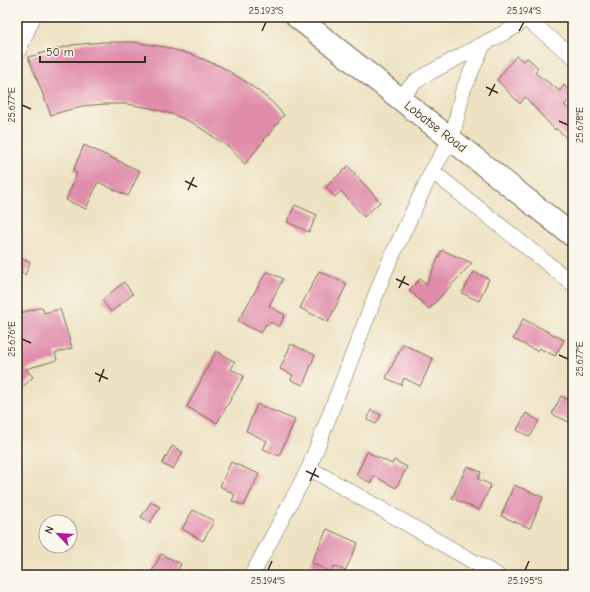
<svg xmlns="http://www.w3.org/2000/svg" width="590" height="592" font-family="'Comic Neue',sans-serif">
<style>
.building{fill:#e08dab}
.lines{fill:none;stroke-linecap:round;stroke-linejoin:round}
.minor-casing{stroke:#796a57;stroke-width:16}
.highway-casing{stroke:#796a57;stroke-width:24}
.minor{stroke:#fff;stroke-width:15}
.highway{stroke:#fff;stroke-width:22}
.ticks{fill:none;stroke:#3b2a1e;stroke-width:1.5}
.labels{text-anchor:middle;stroke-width:4;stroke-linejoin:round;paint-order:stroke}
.street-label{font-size:13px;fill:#3b2a1e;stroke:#fbf7ec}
.neatline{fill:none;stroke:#3b2a1e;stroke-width:1.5}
.ticks-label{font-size:10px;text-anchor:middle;fill:#3b2a1e}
</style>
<rect width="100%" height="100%" fill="#fbf7ec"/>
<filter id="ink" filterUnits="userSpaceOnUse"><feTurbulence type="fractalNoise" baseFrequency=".025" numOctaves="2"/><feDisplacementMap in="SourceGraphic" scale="8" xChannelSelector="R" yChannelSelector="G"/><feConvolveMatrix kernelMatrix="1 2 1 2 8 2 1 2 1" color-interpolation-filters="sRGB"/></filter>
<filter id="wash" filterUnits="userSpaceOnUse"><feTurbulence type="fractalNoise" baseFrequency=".012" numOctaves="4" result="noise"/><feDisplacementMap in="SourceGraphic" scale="16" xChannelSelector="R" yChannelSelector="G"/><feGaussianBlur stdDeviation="0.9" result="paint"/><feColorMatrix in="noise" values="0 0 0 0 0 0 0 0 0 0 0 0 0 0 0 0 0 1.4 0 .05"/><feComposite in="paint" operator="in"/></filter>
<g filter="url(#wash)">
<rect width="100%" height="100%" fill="#ede2c2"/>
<g id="blocks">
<g class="building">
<polygon points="103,42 133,42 164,47 193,55 222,67 248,83 272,102 284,115 245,164 230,148 193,123 172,114 150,108 127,104 105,104 82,106 51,115 28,57 72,45"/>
<polygon points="516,56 523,61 528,58 538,68 535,73 560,91 564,85 573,93 573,97 564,105 573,112 573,144 556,128 555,130 525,97 520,104 497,80"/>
<polygon points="84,145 140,171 128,196 98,182 86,209 66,200 77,173 73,171"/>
<polygon points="348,166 380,202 364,217 341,191 335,197 326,187"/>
<polygon points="295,205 317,215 309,232 287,222"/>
<polygon points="442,250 472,263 429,309 409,290 420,279 426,285"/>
<polygon points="17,257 30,262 25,275 17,271"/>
<polygon points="267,271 283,279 269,306 285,315 279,327 270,322 268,325 266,324 261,333 238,321"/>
<polygon points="319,271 347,284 328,322 300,308"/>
<polygon points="474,272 489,279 479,301 462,293"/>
<polygon points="124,282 133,294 111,312 102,300"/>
<polygon points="42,307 44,313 60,309 72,348 55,353 57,360 26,369 33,377 17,392 17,314"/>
<polygon points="523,319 564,340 555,356 539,348 537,351 513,339"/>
<polygon points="291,344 315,355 303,385 291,380 293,375 280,369"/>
<polygon points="403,344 433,359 420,386 404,378 401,385 386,378"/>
<polygon points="216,351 235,362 231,369 244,376 217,423 187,407"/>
<polygon points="561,396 573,402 573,424 552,414"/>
<polygon points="257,404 295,420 279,456 263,449 267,441 246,431"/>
<polygon points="371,410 381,415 376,424 367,420"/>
<polygon points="526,413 539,421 530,437 517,430"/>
<polygon points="172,446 183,452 173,469 162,464"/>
<polygon points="367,452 392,464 394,460 407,467 396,488 374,476 371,483 356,475"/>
<polygon points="231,462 259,474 244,506 232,501 235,495 220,486"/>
<polygon points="467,466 481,472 478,479 491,485 479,510 452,498"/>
<polygon points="514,485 543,497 530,528 501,516"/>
<polygon points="151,502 160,507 150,523 141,517"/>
<polygon points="193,510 214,521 203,541 182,529"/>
<polygon points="327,529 358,543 345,571 334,566 331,572 311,563"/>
<polygon points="161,554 181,564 176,575 150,575"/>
</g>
</g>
</g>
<g filter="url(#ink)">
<use href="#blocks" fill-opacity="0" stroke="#796a57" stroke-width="1"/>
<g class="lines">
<g class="minor-casing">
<g id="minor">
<polyline points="526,19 573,56"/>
<polyline points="17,54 33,17"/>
<polyline points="400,97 416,81 429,73 513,28 528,17"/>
<polyline points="432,171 573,284"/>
<polyline points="309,468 497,575"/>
<polyline points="252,575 309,468 385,271 432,171 452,138 463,90 483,45"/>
</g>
</g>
<g class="highway-casing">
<polyline id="highway" points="297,17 573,236"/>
</g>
<use href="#minor" class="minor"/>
<use href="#highway" class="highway"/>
</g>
</g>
<path class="ticks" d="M 262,31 L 266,22M 519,31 L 524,22M 486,87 L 498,93M 489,96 L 495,84M 22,105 L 31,109M 559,121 L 568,125M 185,181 L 197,187M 188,190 L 194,177M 396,279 L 409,285M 399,288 L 405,276M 22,339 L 31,343M 559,355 L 568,359M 95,373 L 108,379M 99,382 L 104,369M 306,471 L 319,477M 310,481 L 316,468M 268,570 L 272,561M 525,570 L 529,561"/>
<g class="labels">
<g class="street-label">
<text transform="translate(436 126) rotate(38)" y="5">Lobatse Road</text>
</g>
</g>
<rect width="590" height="592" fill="none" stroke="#fbf7ec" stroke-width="44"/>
<g transform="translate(58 534) rotate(295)"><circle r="19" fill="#fbf7ec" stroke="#aea59a"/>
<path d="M0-3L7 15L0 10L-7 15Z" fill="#b5179e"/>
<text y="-6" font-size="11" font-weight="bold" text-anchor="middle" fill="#3b2a1e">N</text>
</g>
<path d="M40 56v6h105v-6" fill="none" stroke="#3b2a1e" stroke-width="2"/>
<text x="46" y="56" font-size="12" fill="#3b2a1e" stroke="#fbf7ec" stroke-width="3" paint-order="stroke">50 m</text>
<rect x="22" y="22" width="546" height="548" class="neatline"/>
<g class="ticks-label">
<text x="266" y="14">25.193°S</text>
<text x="524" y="14">25.194°S</text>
<text transform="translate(11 105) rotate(-90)" y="4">25.677°E</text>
<text transform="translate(579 125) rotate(-90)" y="4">25.678°E</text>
<text transform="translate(11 339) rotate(-90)" y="4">25.676°E</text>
<text transform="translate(579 359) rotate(-90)" y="4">25.677°E</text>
<text x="268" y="584">25.194°S</text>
<text x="525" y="584">25.195°S</text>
</g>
</svg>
